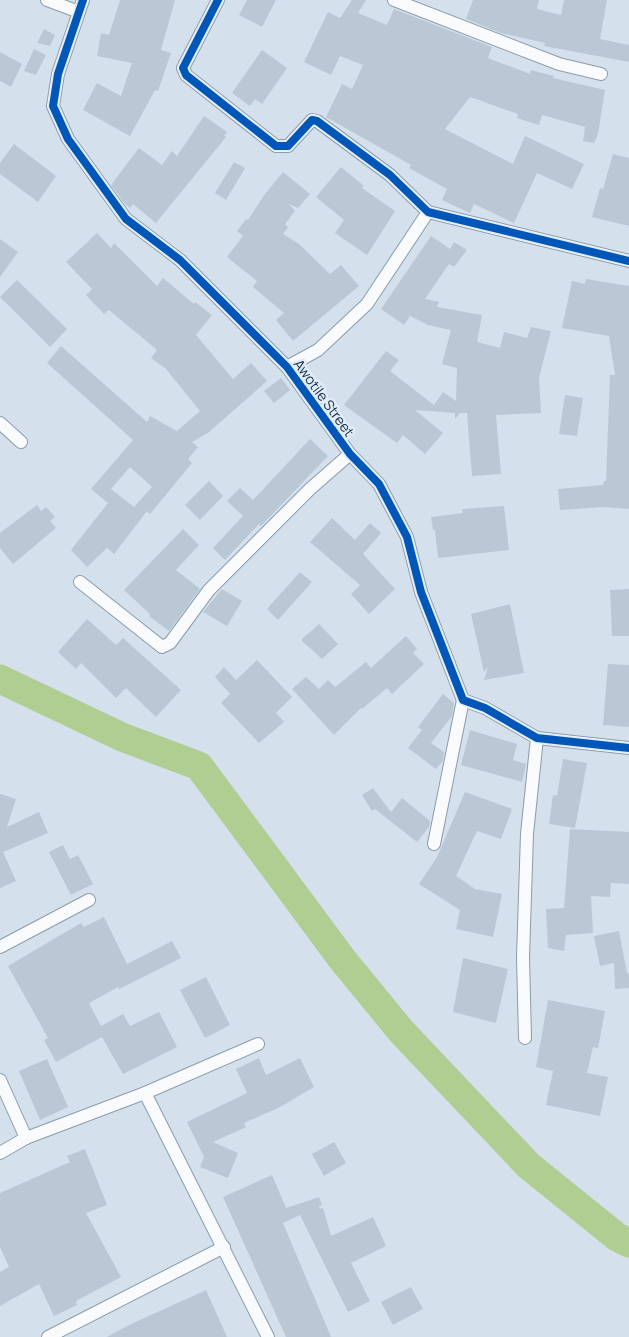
<svg xmlns="http://www.w3.org/2000/svg" width="629" height="1337" font-family="Manrope,sans-serif">
<style>
.lines{fill:none;stroke-linecap:round;stroke-linejoin:round}
.river{stroke:#b0cd92;stroke-width:29}
.building{fill:#bac8d6;fill-rule:evenodd}
.street-casing{stroke:#8b9cab;stroke-width:14}
.street{stroke:#f9fafc;stroke-width:12}
.cycleway-casing{stroke:#e0ecf8;stroke-width:11}
.cycleway{stroke:#0057b8;stroke-width:8}
.labels{text-anchor:middle;stroke-width:5;stroke-linejoin:round;paint-order:stroke}
.street-label{font-size:14px;fill:#132c41;stroke:#e0ecf8}
</style>
<rect width="100%" height="100%" fill="#d4e0ec"/>
<g class="lines">
<polyline class="river" points="0,679 122,737 199,766 342,959 401,1031 529,1166 617,1237 629,1243"/>
</g>
<g class="building">
<polygon points="120,0 175,0 161,50 171,53 158,91 155,90 130,136 83,110 97,83 121,96 132,63 97,56 101,33 109,35"/>
<polygon points="247,0 276,0 262,27 239,15"/>
<polygon points="352,0 366,0 358,13 387,25 394,9 492,47 488,58 530,74 531,70 554,76 553,78 605,90 598,134 594,143 583,141 585,127 542,115 539,125 517,118 518,114 470,97 445,129 513,164 525,136 584,164 572,189 537,173 514,223 474,204 470,213 442,200 447,189 409,168 411,165 326,117 342,84 352,89 363,65 340,56 331,75 304,62 328,12 340,18"/>
<polygon points="473,0 539,0 537,9 561,15 564,0 607,0 600,39 629,45 629,62 544,46 545,43 501,33 466,19"/>
<polygon points="44,29 55,35 50,46 37,43"/>
<polygon points="34,49 46,55 36,75 24,71"/>
<polygon points="262,50 287,68 262,104 255,99 250,106 232,93"/>
<polygon points="0,52 22,64 11,87 0,81"/>
<polygon points="204,116 227,132 224,136 226,137 156,223 133,204 130,208 125,204 111,185 139,148 162,165 172,151 177,156"/>
<polygon points="14,144 56,176 38,202 0,174 0,163"/>
<polygon points="613,154 629,158 629,226 592,217 600,188 603,189"/>
<polygon points="234,162 245,168 226,200 215,193"/>
<polygon points="341,167 364,186 362,188 395,211 367,255 335,233 344,220 316,197"/>
<polygon points="283,172 310,194 298,208 289,204 295,211 285,224 288,227 283,234 299,244 330,274 341,265 359,286 293,341 276,320 284,313 253,287 257,281 227,257 243,236 237,231 246,219 248,220 265,194"/>
<path d="M 97,233 L 111,248 L 114,243 L 157,286 L 163,278 L 194,304 L 195,302 L 212,315 L 196,335 L 233,379 L 251,363 L 267,381 L 208,433 L 192,442 L 198,447 L 188,459 L 192,463 L 150,514 L 147,511 L 114,554 L 107,548 L 87,567 L 71,550 L 108,503 L 91,489 L 133,440 L 47,363 L 61,346 L 147,422 L 150,416 L 177,431 L 200,411 L 166,369 L 151,358 L 157,350 L 109,310 L 104,314 L 86,295 L 92,289 L 66,262 ZM 130,467 L 152,487 L 134,507 L 111,489 Z"/>
<polygon points="431,236 450,249 454,242 467,250 454,267 449,264 425,299 439,302 437,307 482,315 477,342 500,348 504,332 527,338 531,327 551,331 539,378 541,413 496,415 501,474 472,476 467,413 460,413 455,419 455,413 415,410 443,433 425,454 403,435 397,443 344,405 386,351 399,360 390,371 434,405 443,392 456,401 457,368 442,364 451,330 428,325 410,316 404,325 381,309"/>
<polygon points="0,239 18,252 0,277"/>
<polygon points="586,279 629,286 629,509 604,507 560,510 558,489 603,485 604,481 606,481 610,375 615,375 609,336 562,328 572,281 585,284"/>
<polygon points="17,280 67,329 50,347 0,297"/>
<polygon points="281,378 290,390 274,403 264,391"/>
<polygon points="565,395 583,398 577,436 559,434"/>
<polygon points="310,439 328,456 261,526 259,524 225,560 213,548 243,516 227,501 240,488 253,500"/>
<polygon points="209,481 223,496 200,520 185,505"/>
<polygon points="37,505 41,511 46,507 55,517 50,521 56,528 13,564 0,548 0,533"/>
<polygon points="504,506 509,550 438,558 435,530 433,530 431,517 463,513 462,509"/>
<polygon points="332,518 355,540 370,523 381,533 363,554 395,589 369,614 351,594 360,585 310,542"/>
<polygon points="183,529 199,545 176,570 200,589 169,631 149,616 150,614 124,590"/>
<polygon points="300,572 312,582 278,620 267,609"/>
<polygon points="222,589 242,601 227,626 203,612"/>
<polygon points="629,589 629,636 612,636 610,590"/>
<polygon points="510,604 524,673 484,680 488,667 484,672 471,614"/>
<polygon points="87,619 116,645 123,638 181,690 156,717 126,688 116,698 81,663 76,669 58,652"/>
<polygon points="319,624 338,644 322,659 301,640"/>
<polygon points="406,636 417,649 413,653 424,664 392,694 387,688 362,709 361,708 334,735 292,689 306,677 319,689 328,680 335,687 366,662 371,668"/>
<polygon points="257,660 292,697 276,713 284,722 259,743 221,703 230,694 215,677 224,667 236,680"/>
<polygon points="608,664 629,665 629,727 603,725"/>
<polygon points="443,694 454,703 452,716 431,743 444,752 443,761 436,769 408,748 422,730 418,727"/>
<polygon points="470,730 517,744 513,760 526,764 522,782 461,765"/>
<polygon points="563,759 587,763 575,828 549,824 553,795 557,796"/>
<polygon points="373,788 391,812 402,798 430,821 429,827 417,842 375,809 372,811 362,795"/>
<polygon points="465,792 512,809 501,839 477,831 456,876 475,889 502,894 493,937 456,929 460,910 419,884 437,857"/>
<polygon points="0,794 16,799 7,827 39,812 48,833 3,852 16,881 0,888"/>
<polygon points="570,829 629,832 629,884 611,883 610,897 591,896 593,933 566,935 564,951 548,948 546,909 564,908"/>
<polygon points="63,845 70,859 78,855 93,884 71,895 49,852"/>
<polygon points="104,917 127,964 172,941 181,958 119,989 118,987 89,1003 101,1026 123,1014 130,1026 159,1012 177,1047 123,1074 102,1037 56,1062 44,1040 48,1038 8,966 81,923 84,927"/>
<polygon points="619,931 627,973 629,973 629,988 615,989 614,963 600,966 594,936"/>
<polygon points="463,958 508,969 496,1023 453,1012"/>
<polygon points="206,977 230,1025 205,1038 180,990"/>
<polygon points="548,1000 605,1011 598,1048 593,1047 587,1073 608,1077 600,1116 546,1105 553,1071 536,1067"/>
<polygon points="259,1058 266,1075 300,1058 314,1087 280,1107 244,1123 246,1127 213,1142 238,1153 228,1178 200,1167 204,1157 187,1122 247,1093 236,1069"/>
<polygon points="47,1059 68,1107 40,1120 19,1071"/>
<polygon points="334,1142 346,1163 324,1176 312,1154"/>
<polygon points="85,1149 107,1205 86,1213 121,1277 76,1301 77,1305 54,1316 39,1284 0,1306 0,1272 9,1267 0,1247 0,1193 70,1162 67,1156"/>
<polygon points="272,1175 286,1208 319,1197 322,1205 319,1206 320,1209 323,1208 331,1236 373,1217 386,1246 351,1263 370,1301 348,1312 300,1215 283,1223 331,1337 286,1337 223,1197"/>
<polygon points="411,1287 423,1309 393,1325 381,1302"/>
<polygon points="206,1290 227,1337 107,1337 129,1325"/>
</g>
<g class="lines">
<g class="street-casing">
<g id="street">
<polyline points="47,0 79,12"/>
<polyline points="83,0 58,74 53,106 68,139 126,219 180,260 287,367 350,454 379,484 407,537 421,592 463,700 485,708 537,738 629,748"/>
<polyline points="218,0 183,68 186,75 276,146 288,146 312,120 317,121 390,175 428,212 629,261"/>
<polyline points="394,0 559,64 601,74"/>
<polyline points="287,367 318,350 367,304 428,212"/>
<polyline points="0,423 21,442"/>
<polyline points="80,582 162,647 170,643 209,590 310,489 350,454"/>
<polyline points="434,844 463,700"/>
<polyline points="0,947 89,900"/>
<polyline points="525,1038 523,957 527,834 537,738"/>
<polyline points="0,1080 26,1138"/>
<polyline points="145,1093 268,1337"/>
<polyline points="0,1153 26,1138 145,1093 258,1044"/>
<polyline points="48,1337 224,1247"/>
</g>
</g>
<use href="#street" class="street"/>
<g class="cycleway-casing">
<g id="cycleway">
<polyline points="83,0 58,74 53,106 68,139 126,219 180,260 287,367 350,454 379,484 407,537 421,592 463,700 485,708 537,738 629,748"/>
<polyline points="218,0 183,68 186,75 276,146 288,146 312,120 317,121 390,175 428,212 629,261"/>
</g>
</g>
<use href="#cycleway" class="cycleway"/>
</g>
<g class="labels">
<g class="street-label">
<text transform="translate(324 398) rotate(54)" y="5">Awotile Street</text>
</g>
</g>
</svg>
